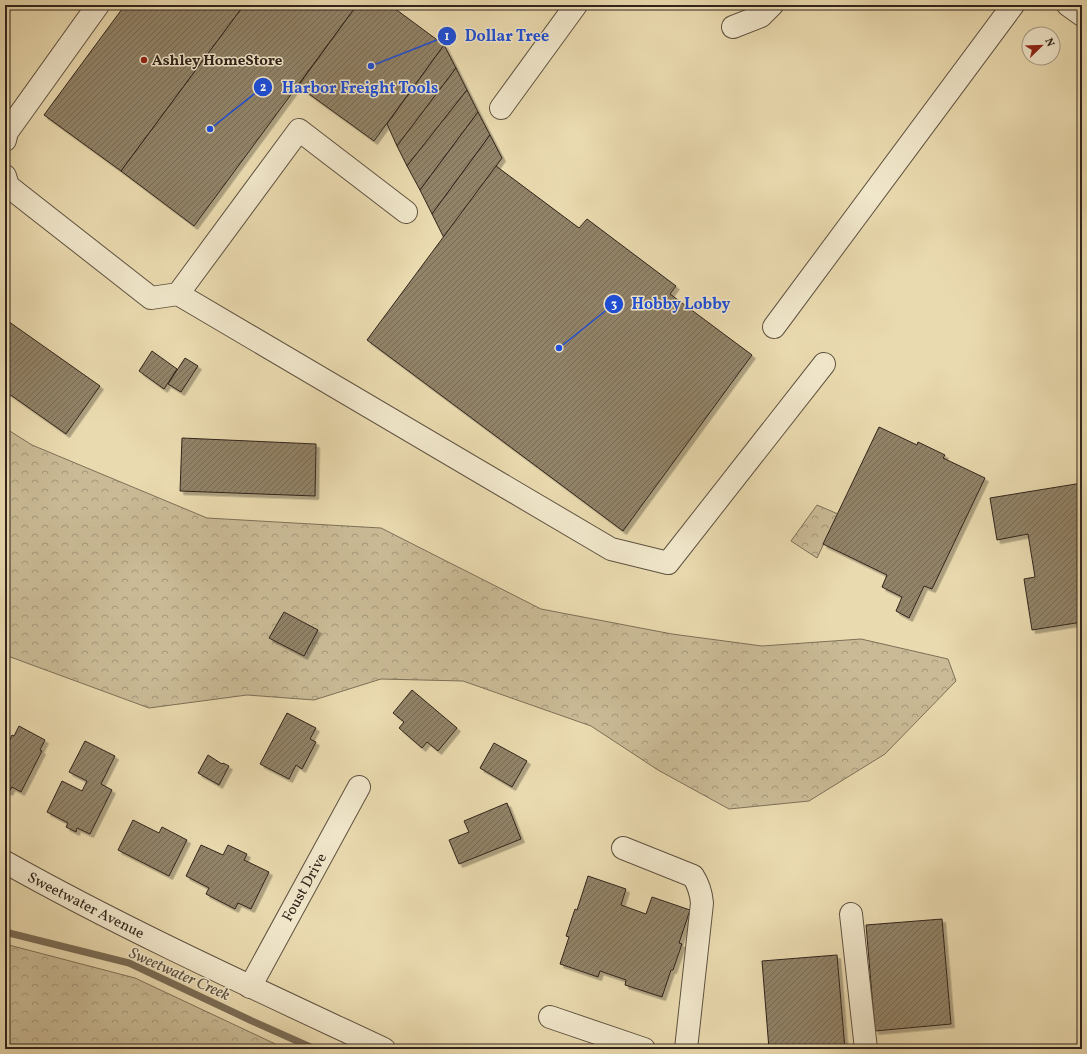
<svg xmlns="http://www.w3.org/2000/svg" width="1087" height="1054" font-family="Vollkorn,serif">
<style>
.forest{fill:url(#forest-crowns);stroke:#7d7058}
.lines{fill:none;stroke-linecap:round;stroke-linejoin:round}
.stream{stroke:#7a6c56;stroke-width:7}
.building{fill:url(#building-hatch);stroke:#30241b;filter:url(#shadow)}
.minor-casing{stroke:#5e5240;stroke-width:24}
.minor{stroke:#f1e7cb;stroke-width:22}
.poi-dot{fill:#8f2418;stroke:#f1e7cb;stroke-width:1.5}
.labels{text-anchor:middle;stroke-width:3;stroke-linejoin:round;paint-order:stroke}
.poi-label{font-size:15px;font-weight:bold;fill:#30241b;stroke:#f1e7cb;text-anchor:start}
.street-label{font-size:15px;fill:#30241b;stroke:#f1e7cb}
.water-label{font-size:16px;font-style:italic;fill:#5b4e3d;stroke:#f1e7cb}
.leader{fill:none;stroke:#1d4ed8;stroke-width:1.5}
.callout-dot{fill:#1d4ed8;stroke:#f1e7cb;stroke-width:1.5}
.mark-label{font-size:12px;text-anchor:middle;font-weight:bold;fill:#fff}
.callout-label{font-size:16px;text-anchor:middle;font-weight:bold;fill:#1d4ed8;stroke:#f1e7cb;stroke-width:3;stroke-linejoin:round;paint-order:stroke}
</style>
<defs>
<pattern id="forest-crowns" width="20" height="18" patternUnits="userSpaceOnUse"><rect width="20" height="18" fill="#cabb96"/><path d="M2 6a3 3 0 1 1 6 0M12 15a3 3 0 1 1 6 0" fill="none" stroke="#a4987a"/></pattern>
<pattern id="building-hatch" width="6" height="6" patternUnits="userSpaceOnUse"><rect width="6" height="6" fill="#918368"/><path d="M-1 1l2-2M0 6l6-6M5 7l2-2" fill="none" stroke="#776b55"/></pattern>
<filter id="shadow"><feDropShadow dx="3.5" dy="3.5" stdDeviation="0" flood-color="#0004"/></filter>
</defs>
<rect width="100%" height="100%" fill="#eadaaf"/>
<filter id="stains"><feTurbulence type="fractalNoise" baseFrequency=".005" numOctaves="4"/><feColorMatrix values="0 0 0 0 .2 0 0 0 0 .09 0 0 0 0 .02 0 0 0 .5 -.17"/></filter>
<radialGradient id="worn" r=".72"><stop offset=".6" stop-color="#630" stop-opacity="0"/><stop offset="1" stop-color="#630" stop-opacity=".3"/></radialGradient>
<g class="forest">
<polygon points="5,428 32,445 207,518 381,528 541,609 672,634 762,646 861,639 948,659 956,681 885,754 809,801 729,809 658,770 591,726 463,681 381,679 314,700 247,695 149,708 5,655"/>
<polygon points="817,505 838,514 817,558 791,541"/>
<polygon points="5,944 135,978 286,1049 5,1049"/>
</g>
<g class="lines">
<polyline class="stream" points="5,932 129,963 252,1021 315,1049"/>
</g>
<g class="building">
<polygon points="125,5 244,5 121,171 44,115"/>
<polygon points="244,5 357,5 194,226 121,171"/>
<polygon points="357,5 390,5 444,45 374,141 298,86"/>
<polygon points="444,45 456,68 397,146 387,124"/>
<polygon points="456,68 467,90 407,166 397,146"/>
<polygon points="467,90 478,112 420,190 407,166"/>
<polygon points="478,112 490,135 432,214 420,190"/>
<polygon points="490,135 502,158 444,238 432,214"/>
<polygon points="496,166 579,228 587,219 676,286 670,294 752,355 623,531 367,340"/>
<polygon points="5,319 100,386 66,434 5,391"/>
<polygon points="152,351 177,369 164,389 139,371"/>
<polygon points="185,358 198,366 181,392 168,384"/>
<polygon points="879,427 917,445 918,442 945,455 943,458 985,478 932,589 924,586 909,618 896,611 902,597 882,587 887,575 823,544"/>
<polygon points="182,438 316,444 315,496 180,491"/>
<polygon points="1082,483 1082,622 1032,630 1024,579 1035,577 1028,534 997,540 990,498"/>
<polygon points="284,612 318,630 304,656 269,638"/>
<polygon points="412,690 457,728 438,751 427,742 422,748 399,728 404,722 393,713"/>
<polygon points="287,713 316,728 310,739 316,742 302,769 296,765 289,779 260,764"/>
<polygon points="19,726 45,740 40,750 42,751 21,792 12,787 9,792 5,790 5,749 12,735 14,736"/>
<polygon points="85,741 115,756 101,784 112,790 90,834 77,828 76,832 66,827 68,823 47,812 62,781 82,791 87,781 69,772"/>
<polygon points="494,743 527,761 512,787 480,768"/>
<polygon points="208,755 222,764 223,763 229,766 219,785 198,773"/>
<polygon points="507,803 521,839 459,864 449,840 469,832 464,821"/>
<polygon points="133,820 159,833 162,827 187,840 169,876 118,850"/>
<polygon points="201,845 223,855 228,845 247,854 244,860 269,872 251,909 238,903 235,909 206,894 209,888 186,876"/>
<polygon points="588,876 626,889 621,905 646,914 652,897 690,910 679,943 682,944 673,970 671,970 662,997 625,985 626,980 600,971 598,977 560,964 569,937 566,936 575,909 577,910"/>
<polygon points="942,919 951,1024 875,1031 866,925"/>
<polygon points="837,955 845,1049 769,1049 762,961"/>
</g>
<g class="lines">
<g class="minor-casing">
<g id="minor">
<polyline points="1068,5 1082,15"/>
<polyline points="733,27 761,16 772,5"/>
<polyline points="501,108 576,5"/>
<polyline points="5,140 7,132 98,5"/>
<polyline points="5,176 8,186 151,298 178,294 611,549 668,563 824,364"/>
<polyline points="178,294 299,130 406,212"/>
<polyline points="774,327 1013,5"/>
<path d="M 623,848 L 693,876 C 699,885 701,893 702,903 L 686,1049"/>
<path d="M 5,862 C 128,931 256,989 384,1049"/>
<polyline points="851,914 866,1049"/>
<polyline points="250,987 359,787"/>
<polyline points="550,1017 644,1049"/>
</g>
</g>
<use href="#minor" class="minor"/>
</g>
<circle class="poi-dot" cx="144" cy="60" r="4"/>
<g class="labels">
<g class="poi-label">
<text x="152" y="65">Ashley HomeStore</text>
</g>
<g class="street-label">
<text transform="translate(304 887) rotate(-61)" y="5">Foust Drive</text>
<text transform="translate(86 905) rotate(27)" y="5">Sweetwater Avenue</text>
</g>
<g class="water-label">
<text transform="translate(180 973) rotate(24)" y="6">Sweetwater Creek</text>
</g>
</g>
<path class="leader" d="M371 66L447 36M210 129L263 87M559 348L614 304"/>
<g class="callout-dot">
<circle cx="371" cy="66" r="4"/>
<circle cx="210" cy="129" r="4"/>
<circle cx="559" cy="348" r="4"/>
<circle cx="447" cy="36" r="10"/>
<circle cx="263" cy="87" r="10"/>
<circle cx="614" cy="304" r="10"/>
</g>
<g class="mark-label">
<text x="447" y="40">1</text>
<text x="263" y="91">2</text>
<text x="614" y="308">3</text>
</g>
<g class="callout-label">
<text x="507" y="41">Dollar Tree</text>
<text x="360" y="93">Harbor Freight Tools</text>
<text x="681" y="309">Hobby Lobby</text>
</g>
<rect width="1087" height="1054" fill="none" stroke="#eadaaf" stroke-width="20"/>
<rect x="6" y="6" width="1075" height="1042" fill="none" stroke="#30241b" stroke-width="2"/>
<rect x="10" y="10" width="1067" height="1034" fill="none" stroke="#30241b"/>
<g transform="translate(1041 46) rotate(67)"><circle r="19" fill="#f1e7cb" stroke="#a49985"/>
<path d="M0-3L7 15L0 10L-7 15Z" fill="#8f2418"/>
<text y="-6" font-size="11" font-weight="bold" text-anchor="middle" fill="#30241b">N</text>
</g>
<rect width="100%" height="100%" filter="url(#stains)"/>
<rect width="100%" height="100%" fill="url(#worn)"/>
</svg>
